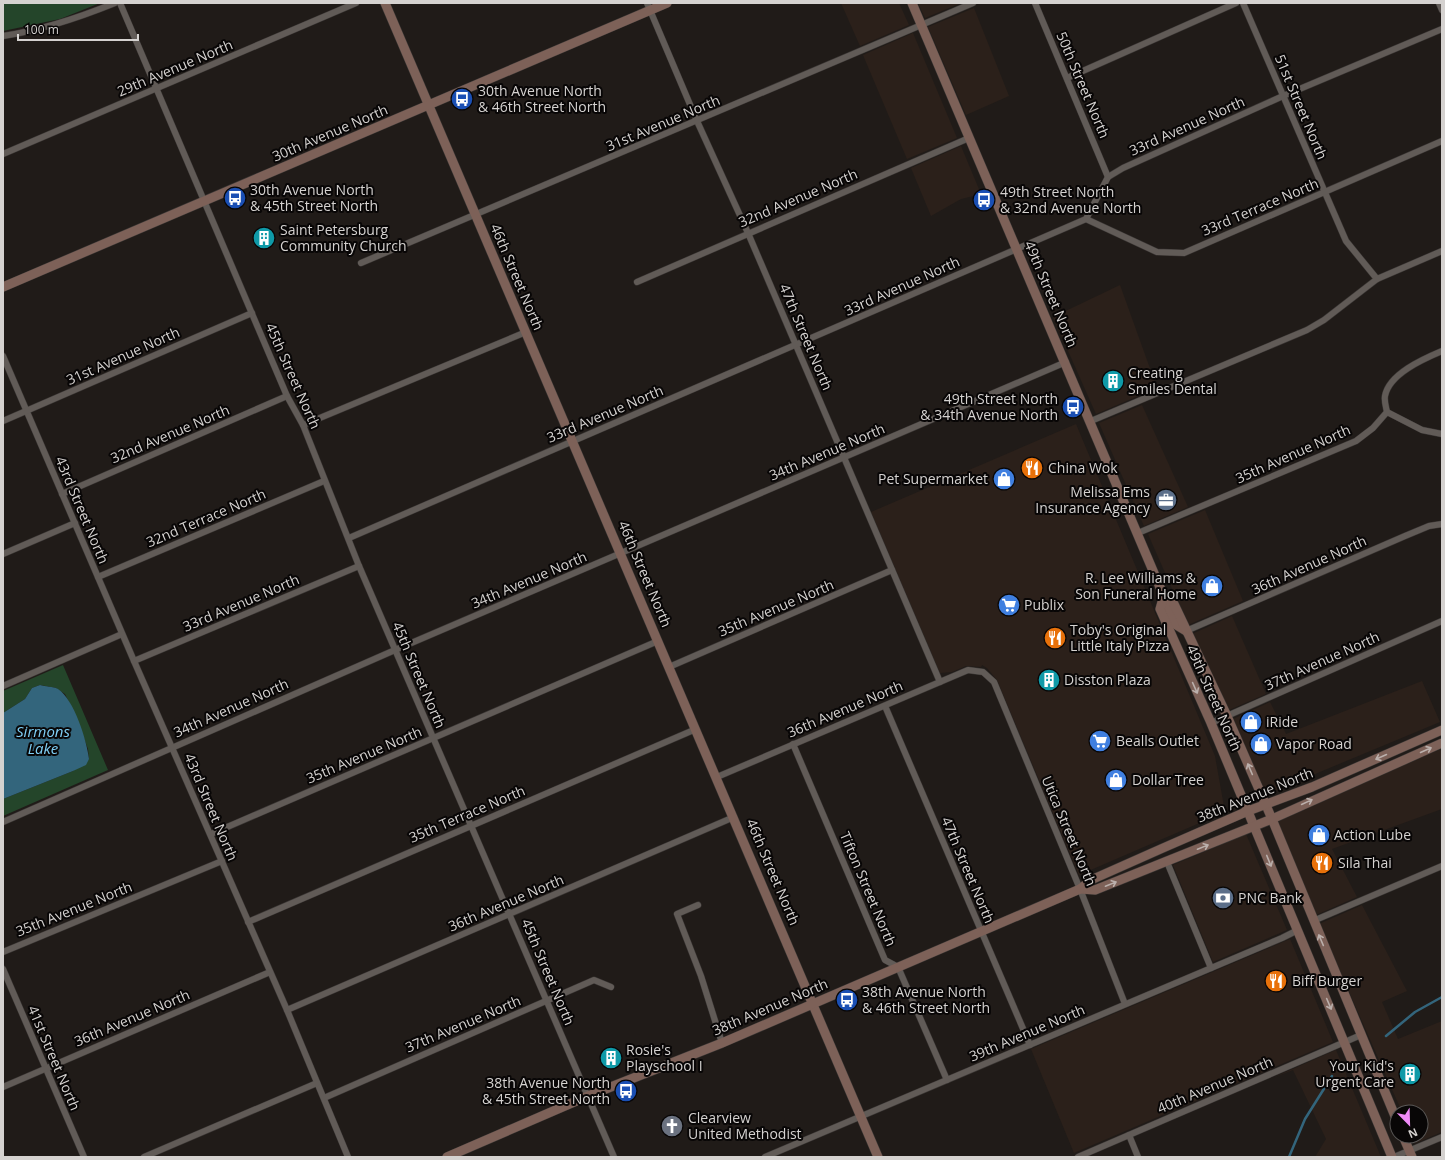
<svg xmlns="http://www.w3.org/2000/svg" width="1445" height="1160" font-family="'Open Sans',sans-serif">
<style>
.built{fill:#2b201a}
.green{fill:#24452a}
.water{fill:#33657c}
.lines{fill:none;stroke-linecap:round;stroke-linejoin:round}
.stream{stroke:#33657c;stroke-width:2.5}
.street-casing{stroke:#3b3735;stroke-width:7}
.secondary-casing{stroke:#3b3735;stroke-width:10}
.street{stroke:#615b57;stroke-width:6}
.secondary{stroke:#7d6158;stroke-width:9}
.oneway{stroke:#bbb0ac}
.labels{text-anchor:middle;stroke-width:4;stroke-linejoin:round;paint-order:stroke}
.street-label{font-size:14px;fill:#d5d2d0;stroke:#080606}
.poi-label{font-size:14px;fill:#d5d2d0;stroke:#080606;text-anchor:start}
.water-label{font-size:15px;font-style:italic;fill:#80d0f6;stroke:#080606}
</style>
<rect width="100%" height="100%" fill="#201b18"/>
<g class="built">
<polygon points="841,3 899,3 909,25 860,46"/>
<polygon points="918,3 961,3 925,18"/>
<polygon points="974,8 1009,96 966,115 928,27"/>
<polygon points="913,33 957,138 907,159 863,55"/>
<polygon points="961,146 981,194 961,199 931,216 911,168"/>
<polygon points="1120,285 1157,388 1096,414 1053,317"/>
<polygon points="1142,405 1188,507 1144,526 1099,423"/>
<polygon points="1076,424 1215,756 1225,812 1079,875 997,680 987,668 982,665 981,667 966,666 952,672 940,673 871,512"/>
<polygon points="1205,510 1243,601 1188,625 1148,534"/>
<polygon points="1232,616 1266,694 1229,710 1192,634"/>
<polygon points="1422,681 1440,722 1267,794 1258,777 1233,719 1270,702 1286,734"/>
<polygon points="1440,749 1442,753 1442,809 1332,849 1357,897 1316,915 1277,821"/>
<polygon points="1246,834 1287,930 1213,962 1173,865"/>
<polygon points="1362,905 1407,991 1382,1002 1398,1039 1442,1021 1442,1132 1416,1143 1413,1136 1421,1136 1421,1112 1402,1112 1319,924"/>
<polygon points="1290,939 1333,1042 1074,1153 1031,1049"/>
<polygon points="1336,1050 1381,1157 1315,1157 1326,1139 1293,1070 1272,1078"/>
</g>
<g class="green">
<polygon points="3,3 100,3 60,19 3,31"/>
<polygon points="63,665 108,770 3,816 3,799 73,771 89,759 88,749 75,714 65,694 56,688 40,685 32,688 25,699 3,713 3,691"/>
</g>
<path class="water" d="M 40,685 C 45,687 53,686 58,689 C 74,699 87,741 89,759 L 86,765 L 73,771 L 3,799 L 3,713 L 25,699 L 32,688 Z"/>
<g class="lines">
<g class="stream">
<polyline points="1386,1036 1415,1012 1442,997"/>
<polyline points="1289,1157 1305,1119 1332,1076"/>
</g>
<g class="street-casing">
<g id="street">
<polyline points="120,3 287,396 303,425 359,566 614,1157"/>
<polyline points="647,3 697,121 748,233 940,682"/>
<polyline points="1035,3 1108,177"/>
<polyline points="1243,3 1346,241 1377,279"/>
<polyline points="1439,3 1442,10"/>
<path d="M 3,36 C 43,30 78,18 115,3"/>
<polyline points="1067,78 1236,3"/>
<polyline points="3,154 356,3"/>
<polyline points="1086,219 1157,252 1184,253 1442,141"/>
<polyline points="361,263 973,3"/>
<polyline points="637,282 969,138"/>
<polyline points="3,356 134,661 287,1010 348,1157"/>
<polyline points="1387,412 1422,430 1442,434"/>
<polyline points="3,421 252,313"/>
<polyline points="1091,421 1307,330 1324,320 1377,279 1442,251"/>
<polyline points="303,425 526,332"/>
<polyline points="62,494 287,396"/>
<path d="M 1138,533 L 1356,441 L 1373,428 L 1387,412 C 1386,407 1384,401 1385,396 C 1389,374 1423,359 1442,351"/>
<polyline points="349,538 1086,219 1108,177 1123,168 1283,96 1442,29"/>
<polyline points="3,554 75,523"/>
<polyline points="98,577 324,481"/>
<polyline points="1186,631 1405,536 1429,526 1442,524"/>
<polyline points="134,661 359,566"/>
<polyline points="669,667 892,570"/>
<polyline points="3,686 122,634"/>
<polyline points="885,706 1030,1045"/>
<polyline points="1211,723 1442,621"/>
<polyline points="793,744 885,960 898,967 947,1080"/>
<polyline points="717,777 968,670 983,672 994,682 1080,889 1125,1004"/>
<polyline points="3,822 395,650 1066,362"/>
<polyline points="211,834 658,641"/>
<polyline points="1167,862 1211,968"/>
<polyline points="698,905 677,914 701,976 722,1043"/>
<polyline points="1313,921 1442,866"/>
<polyline points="248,922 696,729"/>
<polyline points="3,952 222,861"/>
<polyline points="3,969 84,1157"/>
<polyline points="287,1010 734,817"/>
<polyline points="3,1087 270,972"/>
<polyline points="324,1098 594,980 611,987"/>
<polyline points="1129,1135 1138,1157"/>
<polyline points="144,1157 317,1083"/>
<polyline points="765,1157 1282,938 1298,930"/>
<polyline points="1078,1157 1361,1035"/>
<polyline points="1394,1157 1442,1137"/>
</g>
</g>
<g class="secondary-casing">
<g id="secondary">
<polyline points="385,3 878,1157"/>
<polyline points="912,3 1176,625 1186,631"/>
<polyline points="3,287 667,3"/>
<polyline points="1164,595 1160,609 1211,723 1392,1157"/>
<polyline points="1174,604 1227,716 1272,819 1397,1121"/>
<polyline points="1080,889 1095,890 1272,819 1442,743"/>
<polyline points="1403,1136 1412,1157"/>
<polyline points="447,1157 588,1096 722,1043 1080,889 1091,880 1163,848 1248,811 1312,787 1442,730"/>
</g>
</g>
<use href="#street" class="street"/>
<use href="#secondary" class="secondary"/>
</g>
<defs><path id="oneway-shaft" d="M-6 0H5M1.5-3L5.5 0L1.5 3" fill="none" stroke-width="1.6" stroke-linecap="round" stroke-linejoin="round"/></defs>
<g class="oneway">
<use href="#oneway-shaft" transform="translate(1195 688) rotate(66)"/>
<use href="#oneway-shaft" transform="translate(1426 750) rotate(-24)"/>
<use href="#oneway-shaft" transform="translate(1381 757) rotate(156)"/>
<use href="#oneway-shaft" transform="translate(1250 769) rotate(-113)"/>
<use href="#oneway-shaft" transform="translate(1307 802) rotate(-25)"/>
<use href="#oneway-shaft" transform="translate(1203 847) rotate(-22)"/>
<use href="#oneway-shaft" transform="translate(1269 861) rotate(68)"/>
<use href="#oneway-shaft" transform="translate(1111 884) rotate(-22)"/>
<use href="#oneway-shaft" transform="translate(1321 940) rotate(-113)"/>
<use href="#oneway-shaft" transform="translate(1329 1004) rotate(67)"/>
</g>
<defs>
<g id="bus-disc" transform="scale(1.15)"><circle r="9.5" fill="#1a4fb4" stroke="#080606"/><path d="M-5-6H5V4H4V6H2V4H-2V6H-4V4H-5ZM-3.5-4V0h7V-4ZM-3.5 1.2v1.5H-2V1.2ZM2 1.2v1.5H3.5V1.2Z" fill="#fff"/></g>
<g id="building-disc" transform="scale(1.15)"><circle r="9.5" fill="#0f9aa8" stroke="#080606"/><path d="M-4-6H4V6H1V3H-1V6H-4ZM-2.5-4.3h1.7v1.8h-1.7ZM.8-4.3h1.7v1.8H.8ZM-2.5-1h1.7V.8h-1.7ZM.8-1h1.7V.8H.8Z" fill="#fff"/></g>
<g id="restaurant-disc" transform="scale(1.15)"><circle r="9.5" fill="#e8710a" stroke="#080606"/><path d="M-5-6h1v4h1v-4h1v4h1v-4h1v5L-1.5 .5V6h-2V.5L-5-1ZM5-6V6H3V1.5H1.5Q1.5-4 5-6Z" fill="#fff"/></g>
<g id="shop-disc" transform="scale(1.15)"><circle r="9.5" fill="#3f7fe0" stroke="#080606"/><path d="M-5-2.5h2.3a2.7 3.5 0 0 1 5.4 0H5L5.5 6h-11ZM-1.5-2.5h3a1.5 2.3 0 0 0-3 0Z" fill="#fff"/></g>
<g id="office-disc" transform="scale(1.15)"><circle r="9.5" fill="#5c6f8a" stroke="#080606"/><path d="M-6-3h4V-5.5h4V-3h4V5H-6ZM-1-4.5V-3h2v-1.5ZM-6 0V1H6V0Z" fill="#fff"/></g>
<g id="supermarket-disc" transform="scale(1.15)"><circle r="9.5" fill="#3f7fe0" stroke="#080606"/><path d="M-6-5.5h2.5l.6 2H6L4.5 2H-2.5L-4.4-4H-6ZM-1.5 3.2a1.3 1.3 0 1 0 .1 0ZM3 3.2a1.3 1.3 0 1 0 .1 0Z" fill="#fff"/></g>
<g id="bank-disc" transform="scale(1.15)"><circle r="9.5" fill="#5c6f8a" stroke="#080606"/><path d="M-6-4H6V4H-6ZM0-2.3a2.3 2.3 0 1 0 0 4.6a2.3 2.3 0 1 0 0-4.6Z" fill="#fff"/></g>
<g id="church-disc" transform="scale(1.15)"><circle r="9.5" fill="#6b7280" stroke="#080606"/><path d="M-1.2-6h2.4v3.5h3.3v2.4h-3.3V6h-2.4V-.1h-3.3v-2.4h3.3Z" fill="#fff"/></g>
</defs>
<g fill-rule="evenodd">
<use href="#bus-disc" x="462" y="99"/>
<use href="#bus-disc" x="235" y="198"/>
<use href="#bus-disc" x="984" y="200"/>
<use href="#building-disc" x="264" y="238"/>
<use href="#building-disc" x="1113" y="381"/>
<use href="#bus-disc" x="1073" y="407"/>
<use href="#restaurant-disc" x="1032" y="468"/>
<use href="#shop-disc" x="1004" y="479"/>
<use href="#office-disc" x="1166" y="500"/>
<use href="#shop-disc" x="1212" y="586"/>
<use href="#supermarket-disc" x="1009" y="605"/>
<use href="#restaurant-disc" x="1055" y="638"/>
<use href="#building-disc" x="1049" y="680"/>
<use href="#shop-disc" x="1251" y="722"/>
<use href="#supermarket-disc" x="1100" y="741"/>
<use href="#shop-disc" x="1261" y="744"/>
<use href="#shop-disc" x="1116" y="780"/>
<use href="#shop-disc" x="1319" y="835"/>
<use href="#restaurant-disc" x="1322" y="863"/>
<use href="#bank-disc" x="1223" y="898"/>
<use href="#restaurant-disc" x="1276" y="981"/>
<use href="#bus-disc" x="847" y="1000"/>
<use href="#building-disc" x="611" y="1058"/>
<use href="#building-disc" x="1410" y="1074"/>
<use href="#bus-disc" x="626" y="1091"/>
<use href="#church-disc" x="672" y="1126"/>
</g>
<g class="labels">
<g class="street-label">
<text transform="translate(175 68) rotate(-23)" y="5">29th Avenue North</text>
<text transform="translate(1083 85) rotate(67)" y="5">50th Street North</text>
<text transform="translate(1301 107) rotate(67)" y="5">51st Street North</text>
<text transform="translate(663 123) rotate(-23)" y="5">31st Avenue North</text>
<text transform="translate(1187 126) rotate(-24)" y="5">33rd Avenue North</text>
<text transform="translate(330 133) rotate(-23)" y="5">30th Avenue North</text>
<text transform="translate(798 198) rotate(-23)" y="5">32nd Avenue North</text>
<text transform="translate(1260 207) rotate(-23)" y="5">33rd Terrace North</text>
<text transform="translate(517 277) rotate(67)" y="5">46th Street North</text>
<text transform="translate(902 286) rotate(-24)" y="5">33rd Avenue North</text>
<text transform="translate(1051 294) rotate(67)" y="5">49th Street North</text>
<text transform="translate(806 337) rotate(67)" y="5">47th Street North</text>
<text transform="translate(123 356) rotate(-24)" y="5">31st Avenue North</text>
<text transform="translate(293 376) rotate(66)" y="5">45th Street North</text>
<text transform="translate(605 414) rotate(-23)" y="5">33rd Avenue North</text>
<text transform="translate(170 434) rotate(-23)" y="5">32nd Avenue North</text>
<text transform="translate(827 452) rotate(-23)" y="5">34th Avenue North</text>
<text transform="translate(1293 454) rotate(-24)" y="5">35th Avenue North</text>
<text transform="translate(82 510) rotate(67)" y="5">43rd Street North</text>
<text transform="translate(206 518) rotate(-23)" y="5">32nd Terrace North</text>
<text transform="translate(1309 565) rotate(-24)" y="5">36th Avenue North</text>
<text transform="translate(645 574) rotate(67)" y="5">46th Street North</text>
<text transform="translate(529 580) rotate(-23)" y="5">34th Avenue North</text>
<text transform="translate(241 603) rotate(-23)" y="5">33rd Avenue North</text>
<text transform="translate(776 608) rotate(-23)" y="5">35th Avenue North</text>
<text transform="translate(1322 661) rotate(-24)" y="5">37th Avenue North</text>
<text transform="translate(419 675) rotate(67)" y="5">45th Street North</text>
<text transform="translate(1214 698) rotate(66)" y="5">49th Street North</text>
<text transform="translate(231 708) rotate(-24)" y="5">34th Avenue North</text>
<text transform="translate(845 709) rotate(-23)" y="5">36th Avenue North</text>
<text transform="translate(364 755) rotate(-23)" y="5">35th Avenue North</text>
<text transform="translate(1255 795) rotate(-22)" y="5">38th Avenue North</text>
<text transform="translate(211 807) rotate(67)" y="5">43rd Street North</text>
<text transform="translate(467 814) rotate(-23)" y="5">35th Terrace North</text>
<text transform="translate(1069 831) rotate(67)" y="5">Utica Street North</text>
<text transform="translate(968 870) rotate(67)" y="5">47th Street North</text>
<text transform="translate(773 872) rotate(67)" y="5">46th Street North</text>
<text transform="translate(868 889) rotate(67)" y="5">Tifton Street North</text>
<text transform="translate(506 903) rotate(-23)" y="5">36th Avenue North</text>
<text transform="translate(74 909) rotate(-22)" y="5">35th Avenue North</text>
<text transform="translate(548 972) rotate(67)" y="5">45th Street North</text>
<text transform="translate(770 1007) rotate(-23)" y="5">38th Avenue North</text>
<text transform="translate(132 1018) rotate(-23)" y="5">36th Avenue North</text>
<text transform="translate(463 1024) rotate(-23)" y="5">37th Avenue North</text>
<text transform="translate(1027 1033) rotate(-23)" y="5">39th Avenue North</text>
<text transform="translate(54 1058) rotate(67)" y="5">41st Street North</text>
<text transform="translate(1215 1085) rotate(-23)" y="5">40th Avenue North</text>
</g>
<g class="poi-label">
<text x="478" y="96">30th Avenue North<tspan x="478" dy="16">&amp; 46th Street North</tspan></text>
<text x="250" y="195">30th Avenue North<tspan x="250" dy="16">&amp; 45th Street North</tspan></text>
<text x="1000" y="197">49th Street North<tspan x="1000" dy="16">&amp; 32nd Avenue North</tspan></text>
<text x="280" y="235">Saint Petersburg<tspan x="280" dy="16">Community Church</tspan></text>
<text x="1128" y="378">Creating<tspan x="1128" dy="16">Smiles Dental</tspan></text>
<text x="1058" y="404" text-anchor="end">49th Street North<tspan x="1058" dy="16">&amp; 34th Avenue North</tspan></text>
<text x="1048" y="473">China Wok</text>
<text x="988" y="484" text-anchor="end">Pet Supermarket</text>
<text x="1150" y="497" text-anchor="end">Melissa Ems<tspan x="1150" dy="16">Insurance Agency</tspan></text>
<text x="1196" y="583" text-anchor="end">R. Lee Williams &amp;<tspan x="1196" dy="16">Son Funeral Home</tspan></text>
<text x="1024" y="610">Publix</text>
<text x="1070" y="635">Toby's Original<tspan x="1070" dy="16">Little Italy Pizza</tspan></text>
<text x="1064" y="685">Disston Plaza</text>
<text x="1266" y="727">iRide</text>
<text x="1116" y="746">Bealls Outlet</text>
<text x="1276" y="749">Vapor Road</text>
<text x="1132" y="785">Dollar Tree</text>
<text x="1334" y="840">Action Lube</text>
<text x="1338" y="868">Sila Thai</text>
<text x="1238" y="903">PNC Bank</text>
<text x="1292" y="986">Biff Burger</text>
<text x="862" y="997">38th Avenue North<tspan x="862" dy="16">&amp; 46th Street North</tspan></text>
<text x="626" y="1055">Rosie's<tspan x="626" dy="16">Playschool I</tspan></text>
<text x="1394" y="1071" text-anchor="end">Your Kid's<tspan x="1394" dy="16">Urgent Care</tspan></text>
<text x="610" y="1088" text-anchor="end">38th Avenue North<tspan x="610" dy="16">&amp; 45th Street North</tspan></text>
<text x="688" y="1123">Clearview<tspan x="688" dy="16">United Methodist</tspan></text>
</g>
<g class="water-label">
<text x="43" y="737">Sirmons<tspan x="43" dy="17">Lake</tspan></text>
</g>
</g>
<rect width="1445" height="1160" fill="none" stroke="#d5d2d0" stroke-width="8"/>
<g transform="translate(1409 1124) rotate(157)"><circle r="19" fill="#080606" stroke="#5a5857"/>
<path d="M0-3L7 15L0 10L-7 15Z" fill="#ef8bf7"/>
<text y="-6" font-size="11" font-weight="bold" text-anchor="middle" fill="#d5d2d0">N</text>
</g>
<path d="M18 34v6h120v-6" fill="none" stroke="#d5d2d0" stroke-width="2"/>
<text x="24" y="34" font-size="12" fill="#d5d2d0" stroke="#080606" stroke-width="3" paint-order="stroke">100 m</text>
</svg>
